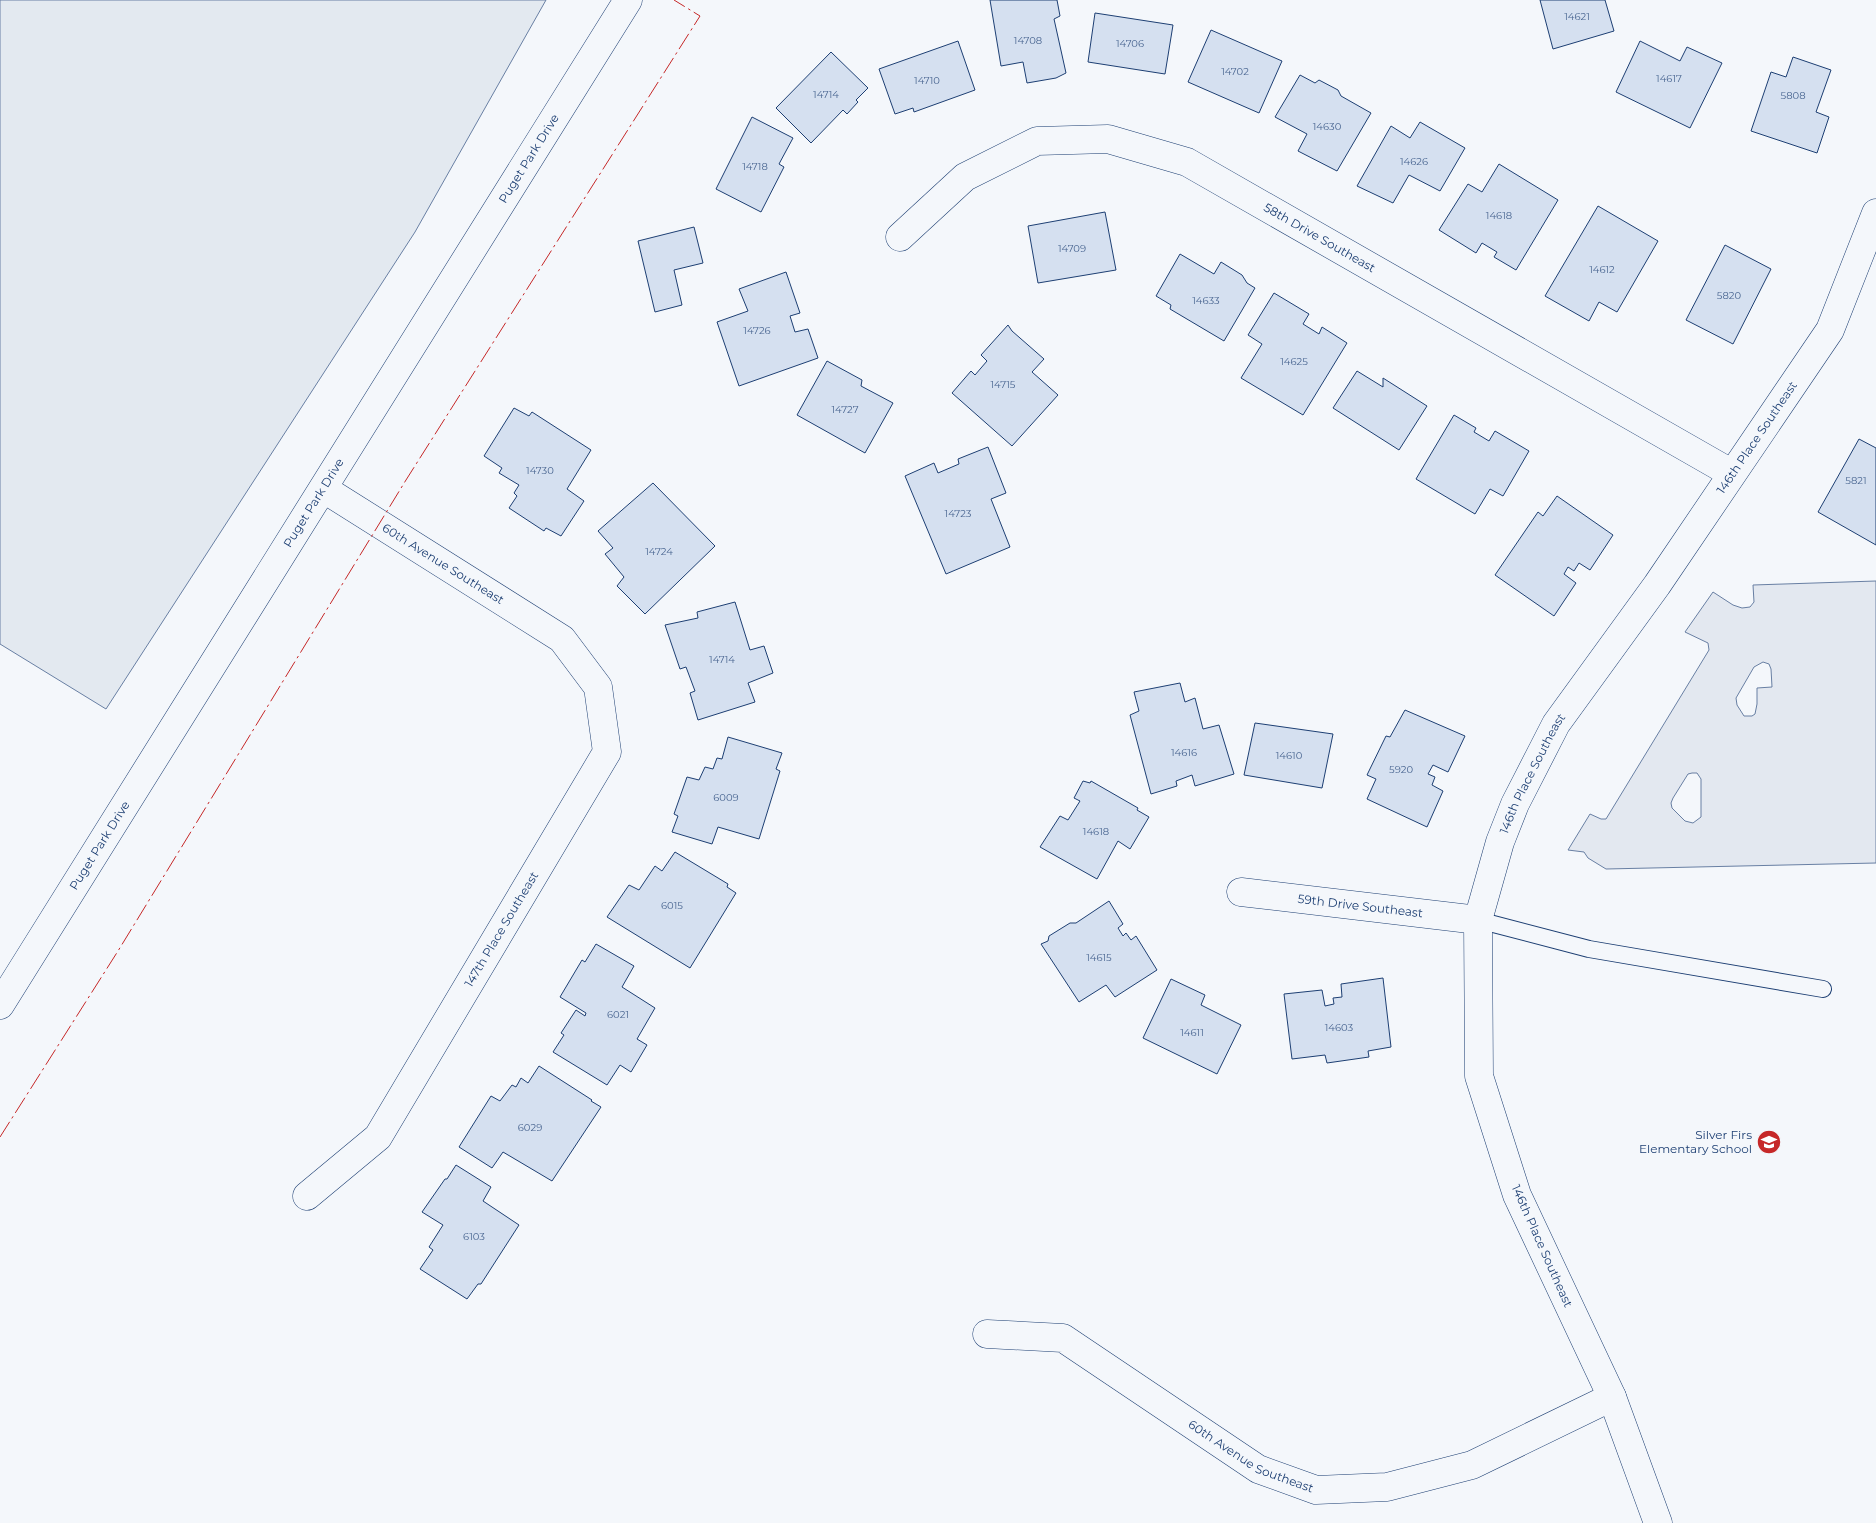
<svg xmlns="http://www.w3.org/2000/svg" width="1876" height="1523" font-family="Montserrat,sans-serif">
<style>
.green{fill:#e3e9f0;stroke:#687fa3}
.parking{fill:#e3e8f0;stroke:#687fa3;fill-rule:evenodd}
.building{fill:#d5e0f0;stroke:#1d3f73}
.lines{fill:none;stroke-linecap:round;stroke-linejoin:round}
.lane-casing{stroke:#1d3f73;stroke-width:18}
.street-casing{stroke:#1d3f73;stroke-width:29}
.secondary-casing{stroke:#1d3f73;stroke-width:29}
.lane{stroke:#f4f7fb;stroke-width:16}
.street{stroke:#f4f7fb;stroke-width:28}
.secondary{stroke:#f4f7fb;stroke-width:28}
.power{stroke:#c62828;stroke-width:1;stroke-dasharray:18 4 2.5 4;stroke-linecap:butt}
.labels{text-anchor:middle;stroke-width:4;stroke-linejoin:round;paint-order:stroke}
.number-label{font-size:10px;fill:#4b6792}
.street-label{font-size:12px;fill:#1d3f73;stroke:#f4f7fb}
.poi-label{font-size:12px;fill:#1d3f73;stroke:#f4f7fb;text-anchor:end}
</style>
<rect width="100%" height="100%" fill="#f4f7fb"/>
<polygon class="green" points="0,0 546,0 415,232 106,709 0,644"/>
<path class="parking" d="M 1876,581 L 1876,863 L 1606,869 L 1588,858 L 1584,852 L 1568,850 L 1590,814 L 1601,819 L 1606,819 L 1709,650 L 1708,643 L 1685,632 L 1713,592 L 1733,605 L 1742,608 L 1750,607 L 1754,602 L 1753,585 ZM 1763,662 L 1769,664 L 1771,669 L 1772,687 L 1757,688 L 1757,704 L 1755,714 L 1752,716 L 1744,716 L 1737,705 L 1736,698 L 1754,667 ZM 1692,773 L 1697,773 L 1701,779 L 1701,817 L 1693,823 L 1685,821 L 1672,808 L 1671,803 L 1673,798 L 1688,774 Z"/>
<g class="building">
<polygon points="990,0 1057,0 1060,16 1054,19 1066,73 1056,78 1027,83 1023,62 1001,66"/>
<polygon points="1540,0 1605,0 1614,31 1553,49"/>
<polygon points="1095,13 1173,25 1165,74 1088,62"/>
<polygon points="1211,30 1282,61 1259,113 1188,82"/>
<polygon points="958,41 975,90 914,112 913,108 895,114 879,69"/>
<polygon points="1640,41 1680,61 1687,47 1722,63 1690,128 1616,92"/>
<polygon points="831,52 868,88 856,100 858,102 847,114 843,110 811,143 776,108"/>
<polygon points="1793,57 1831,70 1816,112 1829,117 1817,153 1751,131 1771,72 1786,77"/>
<polygon points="1300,75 1315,83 1319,80 1338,90 1341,96 1371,113 1337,171 1298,151 1307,134 1275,117"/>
<polygon points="752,117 793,138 779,164 784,167 761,212 716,189"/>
<polygon points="1420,122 1465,148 1440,191 1409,175 1393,203 1357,186 1391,126 1410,138"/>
<polygon points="1499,164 1558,200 1516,270 1494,257 1497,252 1482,243 1476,253 1439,230 1468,184 1482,192"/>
<polygon points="1598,206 1658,241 1617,312 1599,302 1589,321 1545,296"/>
<polygon points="1105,212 1116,270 1038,283 1028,226"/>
<polygon points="694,227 703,263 674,270 682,305 655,312 638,241"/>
<polygon points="1725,245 1771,269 1733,344 1686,320"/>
<polygon points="1180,254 1214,274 1221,262 1242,275 1247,283 1255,288 1224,341 1170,309 1171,305 1156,296"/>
<polygon points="786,272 800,313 790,316 795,332 808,329 818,358 739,386 717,322 748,311 739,289"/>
<polygon points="1274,293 1309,314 1303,324 1319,334 1322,327 1347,343 1303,415 1241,378 1262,344 1248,335"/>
<polygon points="1008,325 1012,331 1044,359 1032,372 1058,395 1012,446 952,393 971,371 975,375 987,361 981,355"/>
<polygon points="827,361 862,380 861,386 893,403 865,453 797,415"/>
<polygon points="1357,371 1383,387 1383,378 1427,406 1399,450 1333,408"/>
<polygon points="514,408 529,416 532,412 591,450 567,489 584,501 561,536 546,528 544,531 509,508 517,496 514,493 519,485 499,473 502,468 484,456"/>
<polygon points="1454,415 1476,428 1474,432 1489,441 1495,431 1529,451 1503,496 1490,489 1475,514 1416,479"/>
<polygon points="1859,439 1876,448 1876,545 1818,512"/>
<polygon points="988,447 1006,493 991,499 1010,547 946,574 905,476 934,463 938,473 959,464 958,459"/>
<polygon points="653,483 715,546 645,614 617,586 624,577 605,554 613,548 598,531"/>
<polygon points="1557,496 1613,535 1590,570 1579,563 1574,571 1568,567 1564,574 1576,583 1554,616 1495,575 1538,512 1543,516"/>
<polygon points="735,602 750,650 764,646 773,673 748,683 755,702 698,720 690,693 695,691 686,667 680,669 665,625 698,618 697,612"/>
<polygon points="1180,683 1185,702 1195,698 1203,729 1219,725 1234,774 1195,786 1192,775 1176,781 1177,786 1151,794 1130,715 1139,711 1134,692"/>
<polygon points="1405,710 1465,736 1448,772 1433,765 1428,774 1435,777 1432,785 1443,791 1427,827 1367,799 1376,779 1367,775 1386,736 1390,737"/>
<polygon points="1255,723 1333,734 1322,788 1244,775"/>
<polygon points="728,737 782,753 776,769 780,771 759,839 718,827 712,844 672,832 678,816 674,814 687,777 699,780 705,767 713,769 717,758 722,759"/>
<polygon points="1083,781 1090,783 1091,781 1138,808 1137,810 1149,817 1130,849 1118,841 1097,879 1040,847 1060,816 1068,820 1080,801 1074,798"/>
<polygon points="675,852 728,884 727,887 736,893 690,968 607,917 629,885 639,890 655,866 662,871"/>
<polygon points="1109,901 1123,924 1118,928 1123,936 1126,933 1131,940 1136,936 1157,970 1115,997 1106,985 1079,1002 1041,944 1048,941 1049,936 1070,923 1076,923"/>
<polygon points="596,944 634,966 622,987 655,1008 637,1039 647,1045 631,1072 620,1065 607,1085 553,1052 564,1035 561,1033 576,1010 585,1016 586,1013 560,997 582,960 585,962"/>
<polygon points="1383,978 1391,1047 1368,1051 1369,1057 1327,1063 1325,1055 1292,1059 1284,994 1322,990 1325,1006 1334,1004 1333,998 1342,997 1341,984"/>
<polygon points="1171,979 1205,995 1201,1005 1241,1025 1217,1074 1143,1038"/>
<polygon points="539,1066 592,1100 591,1101 601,1107 552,1181 503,1152 492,1168 459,1147 491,1096 500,1101 512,1085 516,1087 521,1078 528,1083"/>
<polygon points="456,1165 491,1187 483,1201 519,1225 481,1284 478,1284 467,1299 420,1269 433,1250 429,1247 443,1225 422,1212 445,1179 447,1179"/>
</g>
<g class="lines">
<g class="lane-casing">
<polyline id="lane" points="1478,920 1589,949 1823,989"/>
</g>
<g class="street-casing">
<g id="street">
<path id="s1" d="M 900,237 L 965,177 L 1037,141 L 1108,139 L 1187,162 L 1731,473"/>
<path id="s2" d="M 1241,892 L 1478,920"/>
<path id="s3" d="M 307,1196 L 378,1137 L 607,752 L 598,687 L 562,639 L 324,489"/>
<path id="s4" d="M 987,1334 L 1063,1338 L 1258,1469 L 1316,1490 L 1387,1487 L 1472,1465 L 1612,1397"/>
</g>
</g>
<g class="secondary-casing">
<g id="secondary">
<path id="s5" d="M 0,1005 L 628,0"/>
<path id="s6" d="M 1658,1523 L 1612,1397 L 1517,1195 L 1479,1076 L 1478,920 L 1500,842 L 1515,804 L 1556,724 L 1657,585 L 1830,330 L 1876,213"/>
</g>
</g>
<use href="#lane" class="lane"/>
<use href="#street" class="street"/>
<use href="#secondary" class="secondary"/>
<polyline class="power" points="0,1137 118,951 406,480 700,16 674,0"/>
</g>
<defs>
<g id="school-disc" transform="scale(1.25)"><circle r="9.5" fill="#c62828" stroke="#f4f7fb"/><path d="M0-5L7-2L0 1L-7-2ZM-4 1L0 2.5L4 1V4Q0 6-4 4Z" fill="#fff"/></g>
</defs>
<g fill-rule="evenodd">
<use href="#school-disc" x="1769" y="1142"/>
</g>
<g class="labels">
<g class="number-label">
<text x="1577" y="20">14621</text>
<text x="1028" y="44">14708</text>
<text x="1130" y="47">14706</text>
<text x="1235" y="75">14702</text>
<text x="1669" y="82">14617</text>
<text x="927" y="84">14710</text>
<text x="826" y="98">14714</text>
<text x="1793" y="99">5808</text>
<text x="1327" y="130">14630</text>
<text x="1414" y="165">14626</text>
<text x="755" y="170">14718</text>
<text x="1499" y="219">14618</text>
<text x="1072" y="252">14709</text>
<text x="1602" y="273">14612</text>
<text x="1729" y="299">5820</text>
<text x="1206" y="304">14633</text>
<text x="757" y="334">14726</text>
<text x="1294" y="365">14625</text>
<text x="1003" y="388">14715</text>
<text x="845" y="413">14727</text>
<text x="540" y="474">14730</text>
<text x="1856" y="484">5821</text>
<text x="958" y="517">14723</text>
<text x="659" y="555">14724</text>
<text x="722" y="663">14714</text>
<text x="1184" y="756">14616</text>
<text x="1289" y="759">14610</text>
<text x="1401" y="773">5920</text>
<text x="726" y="801">6009</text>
<text x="1096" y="835">14618</text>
<text x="672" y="909">6015</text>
<text x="1099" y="961">14615</text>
<text x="618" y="1018">6021</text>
<text x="1339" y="1031">14603</text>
<text x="1192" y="1036">14611</text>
<text x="530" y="1131">6029</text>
<text x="474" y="1240">6103</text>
</g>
<g class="street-label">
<text dy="4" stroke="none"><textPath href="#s5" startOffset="998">Puget Park Drive</textPath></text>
<text dy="4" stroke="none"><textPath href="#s1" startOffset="475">58th Drive Southeast</textPath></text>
<text dy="4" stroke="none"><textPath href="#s6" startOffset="1200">146th Place Southeast</textPath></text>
<text dy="4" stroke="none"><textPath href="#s5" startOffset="592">Puget Park Drive</textPath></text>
<text transform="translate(443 564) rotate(32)" y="4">60th Avenue Southeast</text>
<text dy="4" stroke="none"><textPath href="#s6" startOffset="795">146th Place Southeast</textPath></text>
<text dy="4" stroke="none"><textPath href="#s5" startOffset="188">Puget Park Drive</textPath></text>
<text dy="4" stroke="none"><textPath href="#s2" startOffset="120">59th Drive Southeast</textPath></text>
<text dy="4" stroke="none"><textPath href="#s3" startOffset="334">147th Place Southeast</textPath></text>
<text transform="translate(1542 1246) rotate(66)" y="4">146th Place Southeast</text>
<text dy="4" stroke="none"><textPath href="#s4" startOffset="299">60th Avenue Southeast</textPath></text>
</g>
<g class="poi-label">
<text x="1752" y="1139">Silver Firs<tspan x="1752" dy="14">Elementary School</tspan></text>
</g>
</g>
</svg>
